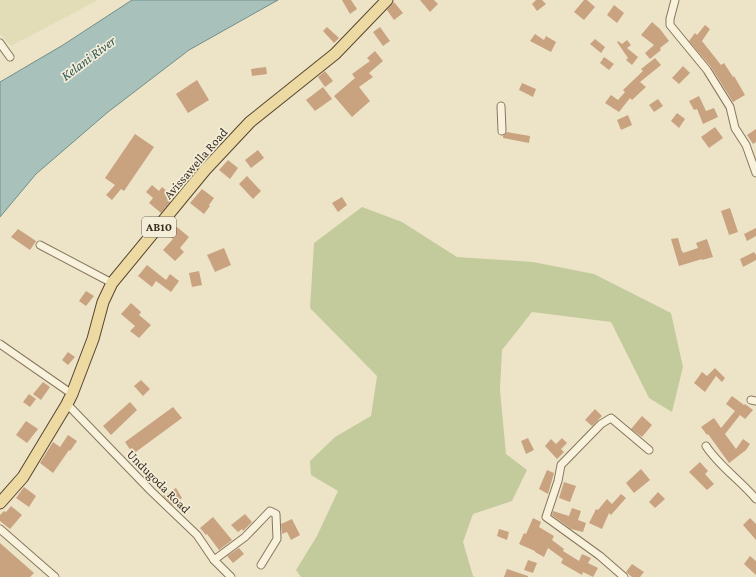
<svg xmlns="http://www.w3.org/2000/svg" width="756" height="577" font-family="'Crimson Pro',serif">
<style>
.farmland{fill:#e2ddb6}
.green{fill:#c3cb9c}
.water{fill:#a9c1bb;stroke:#708f89}
.building{fill:#c9a280}
.lines{fill:none;stroke-linecap:round;stroke-linejoin:round}
.minor-casing{stroke:#88765e;stroke-width:9}
.primary-casing{stroke:#564532;stroke-width:13}
.minor{stroke:#f8f1db;stroke-width:7}
.primary{stroke:#eddaa3;stroke-width:11}
.labels{text-anchor:middle;stroke-width:3.5;stroke-linejoin:round;paint-order:stroke}
.shield{fill:#f4edd8;stroke:#716758;stroke-width:1}
.shield-label{font-size:12px;font-weight:bold;fill:#392e21}
.street-label{font-size:13px;fill:#392e21;stroke:#f4edd8}
.water-label{font-size:14px;font-style:italic;fill:#315858;stroke:#f4edd8}
</style>
<rect width="100%" height="100%" fill="#ede4c8"/>
<polygon class="farmland" points="0,0 98,0 11,46 0,34"/>
<polygon class="green" points="362,207 402,222 457,257 533,262 594,274 671,313 683,367 672,412 649,398 611,322 532,312 502,350 500,390 506,454 527,470 512,501 473,514 463,542 473,576 475,577 301,577 296,570 317,536 338,491 311,475 310,461 335,437 371,416 377,376 310,308 314,243"/>
<polygon class="water" points="132,0 278,0 189,50 108,112 36,174 0,217 0,82 63,45"/>
<g class="building">
<polygon points="342,0 351,0 357,9 350,14"/>
<polygon points="420,0 434,0 438,4 430,12"/>
<polygon points="536,0 542,0 546,4 537,11 532,4"/>
<polygon points="584,0 587,0 595,7 584,20 574,12"/>
<polygon points="394,2 403,13 394,20 387,10"/>
<polygon points="614,5 624,13 617,23 607,15"/>
<polygon points="652,22 660,29 669,41 660,48 661,50 650,59 645,53 654,45 641,35"/>
<polygon points="705,25 710,29 702,41 721,65 724,63 733,77 734,76 745,95 733,102 711,67 689,41 695,33 697,35"/>
<polygon points="327,27 339,38 334,43 323,31"/>
<polygon points="380,27 390,41 383,46 373,32"/>
<polygon points="535,34 544,40 546,36 556,42 551,52 530,41"/>
<polygon points="595,39 605,47 601,53 590,44"/>
<polygon points="627,40 631,45 627,48 638,57 632,65 626,60 628,58 617,42 618,41 622,44"/>
<polygon points="375,51 383,61 369,73 373,77 359,87 370,101 352,117 334,96 355,78 352,74 370,61 367,58"/>
<polygon points="604,57 614,64 609,70 600,63"/>
<polygon points="655,58 661,65 640,82 646,87 632,100 630,98 619,112 605,103 611,95 618,100 625,92 623,90 643,71 641,69"/>
<polygon points="683,66 690,73 679,84 672,78"/>
<polygon points="266,67 267,74 252,76 251,69"/>
<polygon points="325,71 333,81 325,87 318,77"/>
<polygon points="197,80 209,100 188,113 176,94"/>
<polygon points="522,83 536,89 533,97 519,90"/>
<polygon points="323,87 332,99 315,111 306,100"/>
<polygon points="699,96 706,111 714,108 718,117 703,124 697,109 694,110 689,101"/>
<polygon points="658,99 663,106 654,112 649,105"/>
<polygon points="677,113 685,119 679,128 671,121"/>
<polygon points="628,115 632,125 621,130 617,120"/>
<polygon points="715,127 723,138 709,148 701,137"/>
<polygon points="756,129 756,142 753,144 747,135"/>
<polygon points="507,132 530,136 529,143 503,138 503,136"/>
<polygon points="135,134 154,147 124,191 121,189 112,200 106,195 115,185 105,178"/>
<polygon points="258,150 264,158 251,168 245,160"/>
<polygon points="228,160 238,168 230,179 219,170"/>
<polygon points="247,176 261,191 253,199 239,184"/>
<polygon points="152,185 159,191 162,187 174,197 161,213 149,203 153,198 146,192"/>
<polygon points="202,189 214,198 209,205 210,206 204,214 190,203"/>
<polygon points="342,197 347,205 338,212 332,203"/>
<polygon points="730,208 738,232 729,235 721,211"/>
<polygon points="177,227 189,237 180,248 184,252 175,261 163,250 173,239 169,236"/>
<polygon points="756,228 756,236 747,241 744,234"/>
<polygon points="18,229 36,241 30,250 11,237"/>
<polygon points="678,238 682,252 683,251 683,253 698,248 696,243 707,239 713,257 702,260 702,259 679,266 671,239"/>
<polygon points="224,248 231,265 215,272 207,255"/>
<polygon points="754,252 756,255 756,260 743,267 740,259"/>
<polygon points="147,265 166,280 170,274 179,281 171,292 156,281 152,287 138,276"/>
<polygon points="199,271 202,285 192,287 189,273"/>
<polygon points="86,291 94,296 86,306 79,301"/>
<polygon points="131,303 141,312 139,315 151,325 139,338 130,331 135,326 121,314"/>
<polygon points="68,352 75,357 68,365 62,360"/>
<polygon points="715,368 725,378 722,382 716,376 705,392 694,383 702,372 707,376"/>
<polygon points="141,380 150,389 143,396 134,386"/>
<polygon points="43,382 50,387 41,400 33,394"/>
<polygon points="29,394 36,399 30,407 23,402"/>
<polygon points="732,396 744,405 745,404 753,410 745,419 740,415 725,434 736,449 743,439 750,444 746,450 729,463 708,434 707,435 701,427 714,418 721,428 735,411 726,404"/>
<polygon points="130,402 137,410 111,435 103,426"/>
<polygon points="173,407 182,418 133,454 125,442"/>
<polygon points="595,409 602,416 592,426 585,420"/>
<polygon points="642,416 652,425 642,437 631,429"/>
<polygon points="26,421 38,429 27,443 16,435"/>
<polygon points="68,435 77,441 70,451 69,450 53,473 40,463 53,442 60,447"/>
<polygon points="528,438 534,450 526,454 521,441"/>
<polygon points="562,438 567,443 561,449 564,452 557,459 545,446 551,439 556,444"/>
<polygon points="700,462 708,471 705,474 714,484 707,490 689,472"/>
<polygon points="641,469 650,480 634,493 626,483"/>
<polygon points="547,470 554,473 548,494 539,489"/>
<polygon points="564,482 576,486 570,502 559,498"/>
<polygon points="24,487 36,496 29,507 16,498"/>
<polygon points="176,488 182,498 172,505 163,496"/>
<polygon points="658,492 665,499 655,508 649,502"/>
<polygon points="621,494 626,498 611,515 609,513 602,529 589,523 596,509 598,510 607,499 612,504"/>
<polygon points="11,506 22,515 10,529 0,521 0,515 4,511 6,512"/>
<polygon points="572,508 581,511 578,520 586,523 583,532 571,529 552,515 553,511 569,516"/>
<polygon points="245,514 252,522 243,531 242,529 238,532 231,525"/>
<polygon points="213,517 232,540 219,550 207,534 206,535 200,528"/>
<polygon points="533,518 541,522 539,527 554,536 552,540 564,549 563,551 579,561 582,554 591,558 588,563 598,568 593,577 583,572 582,575 561,563 563,559 548,548 544,557 535,552 535,551 519,544 524,533 526,534"/>
<polygon points="750,518 756,524 756,540 743,525"/>
<polygon points="292,519 300,535 291,540 287,532 282,534 281,524"/>
<polygon points="499,529 509,532 507,540 497,536"/>
<polygon points="0,543 34,573 30,577 0,577"/>
<polygon points="239,548 244,554 233,563 227,556"/>
<polygon points="750,556 756,561 756,575 744,564"/>
<polygon points="528,560 537,563 533,573 524,570"/>
<polygon points="632,564 644,572 640,577 632,577 626,572"/>
<polygon points="507,569 528,576 528,577 504,577"/>
</g>
<g class="lines">
<g class="minor-casing">
<g id="minor">
<polyline points="675,0 670,19 670,25 707,70 730,107 735,128 746,145 756,173"/>
<polyline points="0,43 10,57"/>
<polyline points="501,106 502,131"/>
<polyline points="40,245 112,283"/>
<polyline points="0,344 72,394"/>
<polyline points="751,400 756,401"/>
<polyline points="67,404 151,491 197,535 214,560 231,577"/>
<path d="M 706,446 C 719,466 740,480 756,499"/>
<polyline points="0,529 55,577"/>
<polyline points="214,560 245,537 270,511 276,514 277,539 261,565"/>
<polyline points="624,577 600,556 546,517 558,481 561,465 601,424 611,418 649,450"/>
</g>
</g>
<g class="primary-casing">
<polyline id="primary" points="0,503 23,477 67,404 72,394 93,339 103,302 112,283 205,170 250,122 335,54 387,0"/>
</g>
<use href="#minor" class="minor"/>
<use href="#primary" class="primary"/>
</g>
<g class="labels">
<rect class="shield" x="142" y="217" width="34" height="20" rx="3"/>
<g class="shield-label">
<text x="159" y="231">AB10</text>
</g>
<g class="street-label">
<text transform="translate(195 163) rotate(-49)" y="5">Avissawella Road</text>
<text transform="translate(159 481) rotate(45)" y="5">Undugoda Road</text>
</g>
<g class="water-label">
<text transform="translate(88 58) rotate(-37)" y="5">Kelani River</text>
</g>
</g>
</svg>
